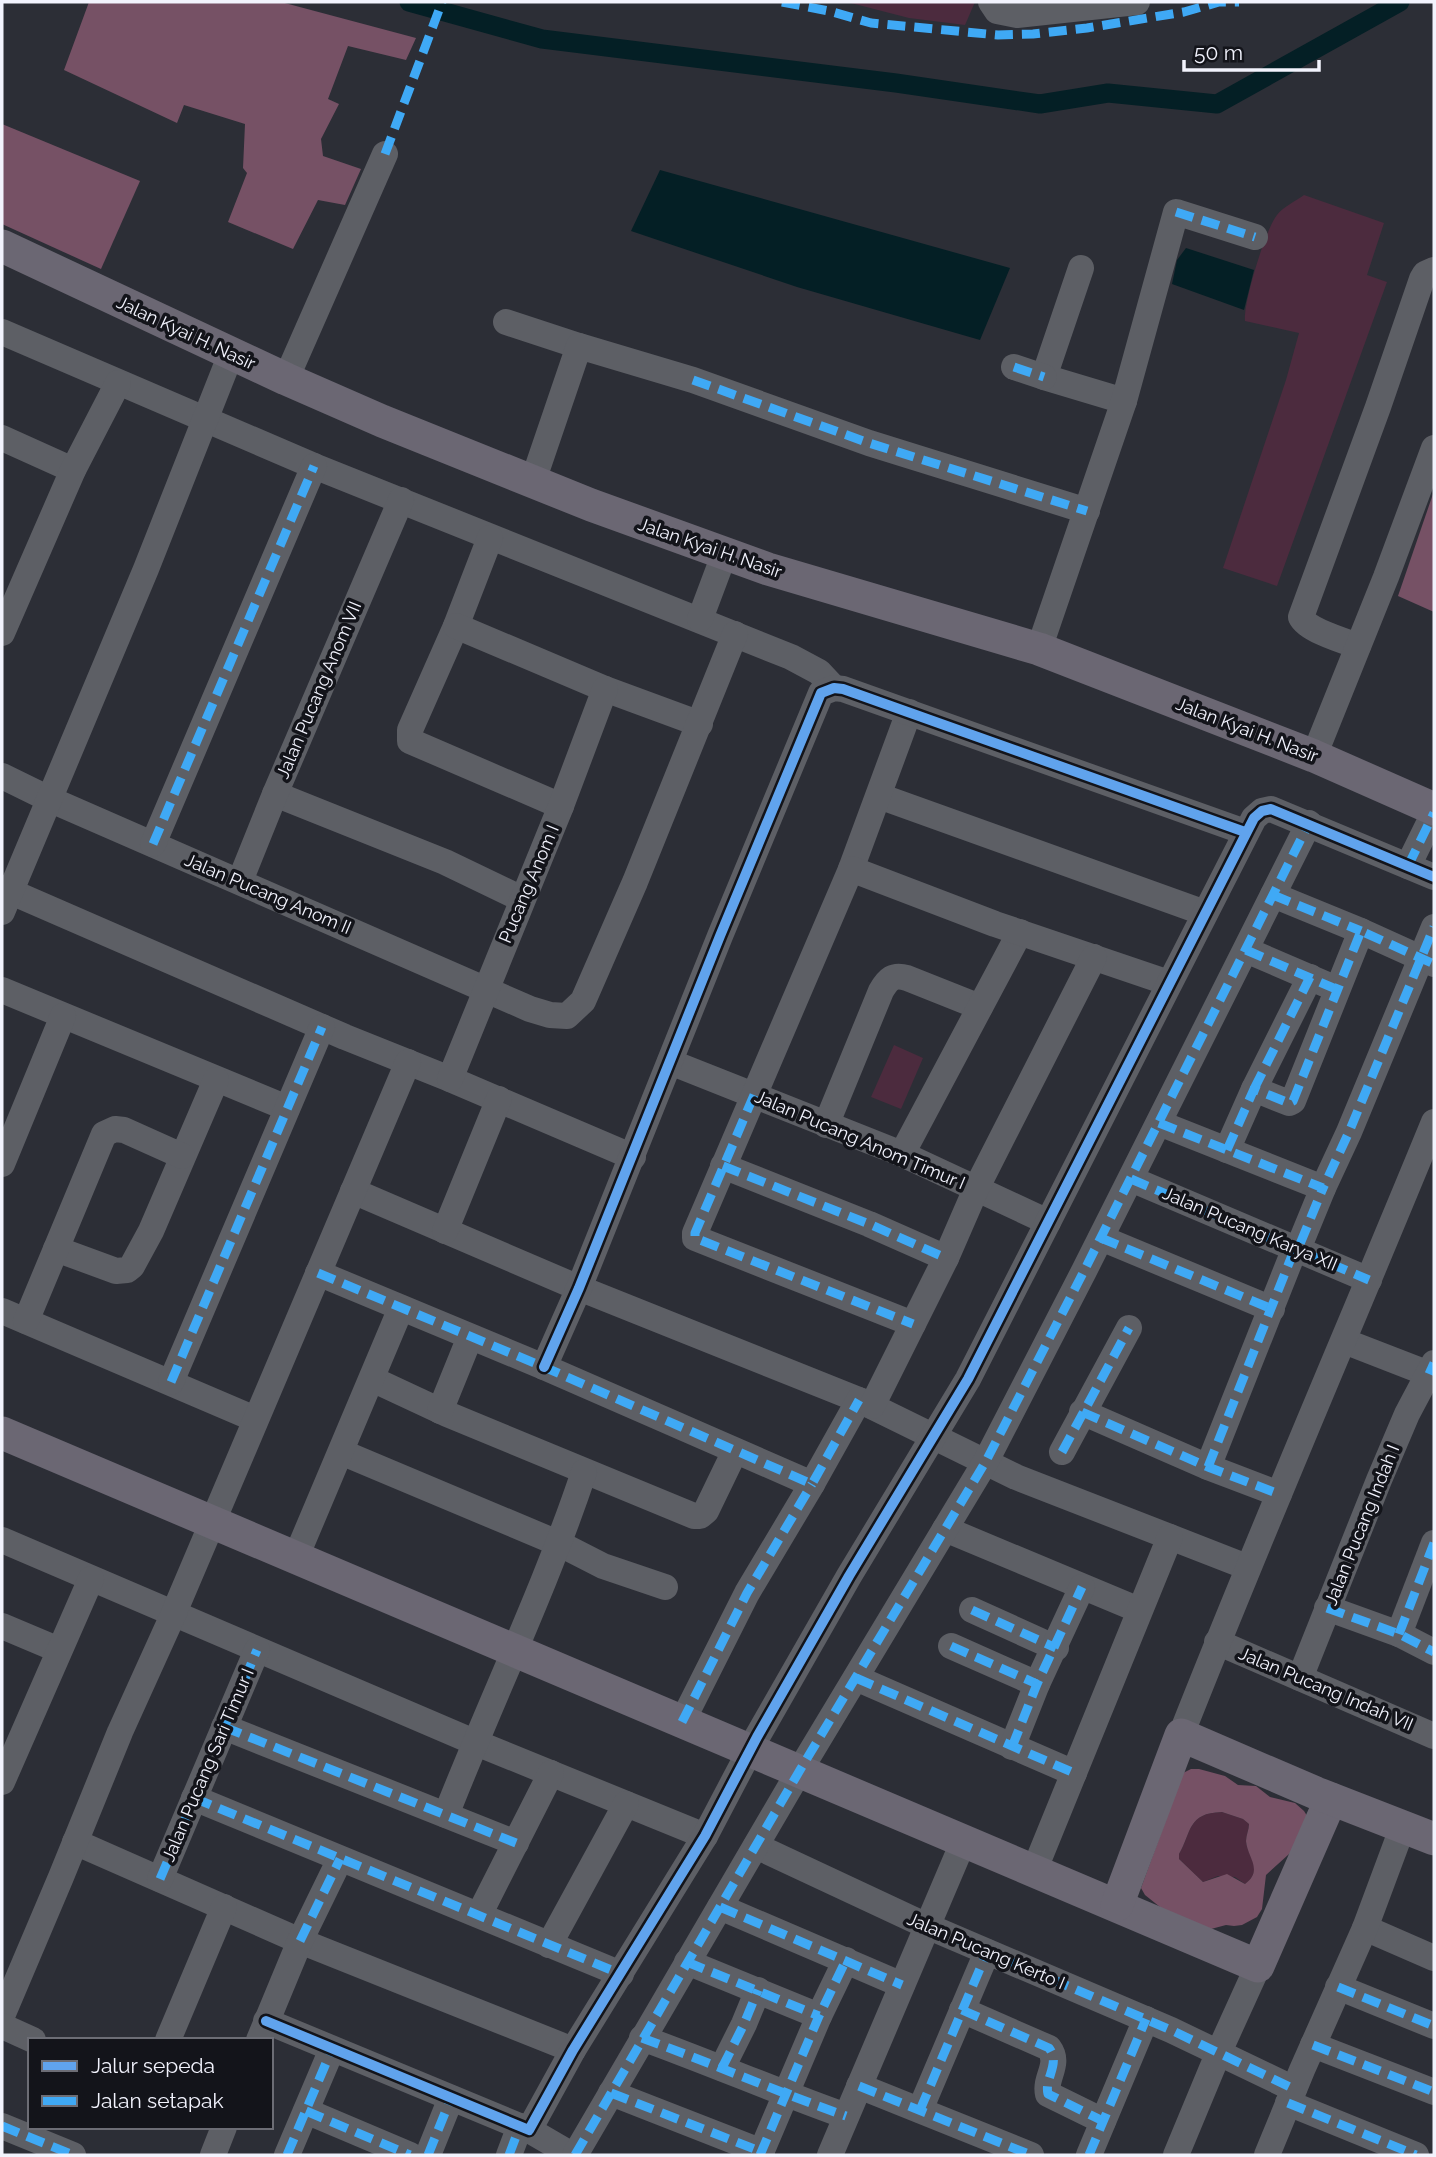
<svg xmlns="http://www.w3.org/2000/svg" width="1436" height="2157" font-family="Raleway,sans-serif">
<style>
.green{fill:#4c2b3e}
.forest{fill:#765165;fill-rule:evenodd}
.water{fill:#041f25}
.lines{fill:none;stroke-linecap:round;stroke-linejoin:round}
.canal{stroke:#041f25;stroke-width:19}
.minor{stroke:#5d5f65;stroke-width:26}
.major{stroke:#6b6773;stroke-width:33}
.quiet{stroke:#3fa9f5;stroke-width:9;stroke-dasharray:18 9;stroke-linecap:butt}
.cycleway-casing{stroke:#13141a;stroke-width:15}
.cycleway{stroke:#60a3ed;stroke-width:10}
.labels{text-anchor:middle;stroke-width:7;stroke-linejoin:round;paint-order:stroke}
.street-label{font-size:18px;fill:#f2f3fd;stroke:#13141a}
</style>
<rect width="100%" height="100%" fill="#2c2e36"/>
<g class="green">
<polygon points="847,2 975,2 965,25 909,18"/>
<path d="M 1304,195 L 1384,223 L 1367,275 L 1387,282 L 1277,586 L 1223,568 L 1286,380 L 1299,333 L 1245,321 C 1243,303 1266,228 1277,215 C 1283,207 1296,201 1304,195 Z"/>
<polygon points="894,1045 923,1058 901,1109 871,1097"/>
<path d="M 1222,1812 L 1243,1819 L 1249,1824 C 1249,1830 1246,1835 1246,1841 C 1247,1857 1265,1869 1245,1884 L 1235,1877 L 1218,1876 L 1203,1882 L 1179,1859 L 1179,1854 C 1192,1832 1187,1813 1222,1812 Z"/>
</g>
<g class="forest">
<polygon points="89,2 281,2 416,38 406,60 348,46 328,99 339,104 321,139 323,156 361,169 345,205 318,200 293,249 228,222 247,173 243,168 245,124 184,105 177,123 64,70"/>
<polygon points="2,124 140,181 101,269 2,224"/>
<polygon points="1434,491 1434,612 1398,596"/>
<path d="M 1191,1769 L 1199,1769 L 1225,1776 L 1238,1785 L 1256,1786 L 1270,1797 L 1295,1803 L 1304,1811 L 1309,1819 L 1309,1836 L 1266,1875 L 1262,1909 L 1257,1917 L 1242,1925 L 1234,1926 L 1226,1925 L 1211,1929 L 1165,1911 L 1145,1895 L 1141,1888 L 1183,1773 ZM 1222,1812 L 1243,1819 L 1249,1824 C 1249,1830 1246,1835 1246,1841 C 1247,1857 1264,1870 1245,1884 L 1227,1874 L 1203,1882 L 1179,1859 L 1179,1854 C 1192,1832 1187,1813 1222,1812 Z"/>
</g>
<g class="water">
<polygon points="660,170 1010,268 980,340 797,287 631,231"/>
<polygon points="1186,248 1254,270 1244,310 1172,284 1177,260"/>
</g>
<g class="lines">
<polyline class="canal" points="409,2 542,39 896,83 1040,104 1108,93 1217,104 1400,2"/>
<g class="minor">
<polyline points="991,2 997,11 1017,15 1137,2"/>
<polyline points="1081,268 1044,377 1124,401"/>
<polyline points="506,322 579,346"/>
<polyline points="2,332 314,466 791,657 819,672 834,688"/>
<polyline points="1014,367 1044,377"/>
<polyline points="286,379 385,154"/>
<polyline points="2,438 73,470"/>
<polyline points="533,481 579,346 693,380 869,443 1087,511"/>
<polyline points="490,538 456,626 410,730 410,741 561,806"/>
<polyline points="700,619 724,555"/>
<polyline points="456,626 605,689 700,724"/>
<polyline points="2,633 73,470 118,383"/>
<path d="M 1358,646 C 1344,641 1307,630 1301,617 L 1378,407 L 1422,279 L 1425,274 L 1434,270"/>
<polyline points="1039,649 1124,401 1176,212 1255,237"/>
<polyline points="1314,756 1386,577 1434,448"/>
<polyline points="2,776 49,799 530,1009 550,1015 567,1016 583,1001 635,882 735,634"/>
<polyline points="275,794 445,862 522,899"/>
<polyline points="879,796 1205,913"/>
<polyline points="153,844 314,466"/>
<polyline points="1408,866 1434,813"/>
<polyline points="851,869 909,712"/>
<polyline points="240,881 275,794 401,500"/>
<polyline points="2,888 345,1037 450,1079 633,1157"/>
<polyline points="1273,895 1361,931"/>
<polyline points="2,912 146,569 231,354"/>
<polyline points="1246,950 1325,984"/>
<polyline points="2,990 287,1108"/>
<polyline points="670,1062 902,1154 1048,1222"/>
<polyline points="450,1079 561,806 605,689"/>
<polyline points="1254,1089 1310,977"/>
<polyline points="1159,1123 1323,1188 1349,1132 1434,927"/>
<path d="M 826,1125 L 881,991 C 888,979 893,974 907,978 L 980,1007"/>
<polyline points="1227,1150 1254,1089 1289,1103 1293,1101 1361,931 1434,964"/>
<polyline points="902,1154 1020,932"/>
<polyline points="2,1164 63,1016"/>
<polyline points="723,1166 869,1224 946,1258"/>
<polyline points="1131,1179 1369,1280"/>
<polyline points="353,1191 579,1288 859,1400 1016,1477 1247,1567"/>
<polyline points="445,1231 499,1099"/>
<polyline points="1101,1238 1272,1309"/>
<polyline points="56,1249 116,1271 127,1270 132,1266 151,1231 216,1080"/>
<polyline points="318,1273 544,1367 812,1484 859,1400"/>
<polyline points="2,1311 255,1419"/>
<polyline points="26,1321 104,1134 115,1129 124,1130 182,1156"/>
<polyline points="913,1324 695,1238 695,1233 851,869 995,924 1169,983"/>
<polyline points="1344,1341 1434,1376"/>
<polyline points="544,1367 579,1288 720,936 821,693 834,688 843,689 1245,832"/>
<polyline points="372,1379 447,1414 694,1516 700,1516 706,1511 735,1451"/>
<polyline points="171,1382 322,1027"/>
<polyline points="872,1406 946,1258 976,1189 1094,957"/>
<polyline points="440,1411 470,1337"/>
<polyline points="1082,1412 1208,1467 1279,1494"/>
<polyline points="341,1452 560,1544 603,1566 665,1587"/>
<polyline points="1062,1452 1129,1328"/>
<polyline points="1208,1467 1295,1248 1300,1244 1323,1188"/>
<polyline points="945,1529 1139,1610"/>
<polyline points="2,1540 474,1742 705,1836"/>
<polyline points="296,1557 401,1308"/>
<polyline points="1327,1608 1399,1634 1434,1652"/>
<polyline points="972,1610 1056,1648"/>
<polyline points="2,1626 59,1650"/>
<polyline points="1399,1634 1434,1543"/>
<polyline points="1217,1642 1434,1736"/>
<polyline points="951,1646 1037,1684"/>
<polyline points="856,1678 1074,1773"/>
<polyline points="1300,1678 1379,1480 1407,1414 1434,1363"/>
<polyline points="682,1722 747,1593 812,1484"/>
<polyline points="224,1727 516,1843"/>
<path d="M 1181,1735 C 1262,1529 1350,1327 1434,1122"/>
<polyline points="1012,1747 1037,1684 1082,1587"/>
<polyline points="2,1782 91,1579"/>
<polyline points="194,1798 621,1974"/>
<path d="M 446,1815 C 491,1700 545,1589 584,1472"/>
<polyline points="75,1842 300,1941 573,2050"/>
<polyline points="756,1846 927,1926 1171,2030 1294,2089"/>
<polyline points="1034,1871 1170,1537"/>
<polyline points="160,1879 257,1650"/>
<polyline points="720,1907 902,1985"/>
<polyline points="479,1915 551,1773"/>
<polyline points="1365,1928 1434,1958"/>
<polyline points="549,1945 626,1804"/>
<polyline points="687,1962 819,2016"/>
<polyline points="1338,1987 1434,2026"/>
<path d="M 962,2010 L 1049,2048 C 1061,2064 1044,2078 1048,2094 L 1103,2121"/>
<polyline points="2,2016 61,1877 120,1732 173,1615 408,1062"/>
<polyline points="266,2021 529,2130 573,2050 705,1836 757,1737 849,1576 968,1379 1254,818 1262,811 1271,809 1434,877"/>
<polyline points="2,2026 33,2040"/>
<path d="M 642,2038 C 711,2063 778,2092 846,2116"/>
<polyline points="168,2040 224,1907"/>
<polyline points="259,2040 300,1941 340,1859"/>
<polyline points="1313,2045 1434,2092"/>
<polyline points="722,2068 744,2024 758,1990"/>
<polyline points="859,2086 1031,2155"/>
<polyline points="611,2093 762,2152"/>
<polyline points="1288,2103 1416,2155"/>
<polyline points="920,2110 987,1952"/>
<polyline points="306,2111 410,2155"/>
<polyline points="2,2126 73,2155"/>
<polyline points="529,2130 572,2155"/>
<polyline points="213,2155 224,2127"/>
<polyline points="287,2155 332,2049"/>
<polyline points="428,2155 451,2098"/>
<polyline points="509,2155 520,2126"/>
<polyline points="575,2155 800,1770 986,1461 1084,1271 1309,823"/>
<polyline points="760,2155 819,2016 846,1960"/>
<polyline points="830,2155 964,1840"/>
<polyline points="1089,2155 1146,2019"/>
<polyline points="1176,2155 1218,2054 1258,1966"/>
<polyline points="1267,2155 1302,2070 1365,1928 1403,1826"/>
</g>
<g class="major">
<polyline points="2,246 286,379 382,421 591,505 768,569 1039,649 1314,756 1434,809"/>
<polyline points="2,1433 1258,1966 1331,1799"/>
<polyline points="1117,1905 1181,1735 1316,1793 1434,1839"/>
</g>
<g class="quiet">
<polyline points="782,2 829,11 871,23 998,35 1033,34 1087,28 1184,12 1219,2 1239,2"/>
<polyline points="385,154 442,2"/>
<polyline points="1176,212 1255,237"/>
<polyline points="1014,367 1044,377"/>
<polyline points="693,380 869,443 1087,511"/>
<polyline points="153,844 314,466"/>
<polyline points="1408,866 1434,813"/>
<polyline points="1273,895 1361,931"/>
<polyline points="1246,950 1338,990"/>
<polyline points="1254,1089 1310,977"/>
<polyline points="754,1095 695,1233 695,1238 913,1324"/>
<polyline points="1159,1123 1323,1188 1349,1132 1434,927"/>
<polyline points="1227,1150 1254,1089 1289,1103 1293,1101 1361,931 1434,964"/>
<polyline points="723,1166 869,1224 946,1258"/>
<polyline points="1131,1179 1369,1280"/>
<polyline points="1101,1238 1272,1309"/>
<polyline points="318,1273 544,1367 812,1484 859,1400"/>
<polyline points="1429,1374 1434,1363"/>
<polyline points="171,1382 322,1027"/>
<polyline points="1082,1412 1208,1467 1279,1494"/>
<polyline points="1062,1452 1129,1328"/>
<polyline points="1208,1467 1295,1248 1300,1244 1323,1188"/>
<polyline points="1327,1608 1399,1634 1434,1652"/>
<polyline points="972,1610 1056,1648"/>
<polyline points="1399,1634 1434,1543"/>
<polyline points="951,1646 1037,1684"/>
<polyline points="856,1678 1074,1773"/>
<polyline points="682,1722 747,1593 812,1484"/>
<polyline points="224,1727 516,1843"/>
<polyline points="1012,1747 1037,1684 1082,1587"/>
<polyline points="194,1798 621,1974"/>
<polyline points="160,1879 257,1650"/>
<polyline points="720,1907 902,1985"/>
<polyline points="927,1926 1171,2030 1294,2089"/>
<polyline points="300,1941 340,1859"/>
<polyline points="687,1962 819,2016"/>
<polyline points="1338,1987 1434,2026"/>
<path d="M 962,2010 L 1049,2048 C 1061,2064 1044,2078 1048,2094 L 1103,2121"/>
<path d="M 642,2038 C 711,2063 778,2092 846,2116"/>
<polyline points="1313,2045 1434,2092"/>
<polyline points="722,2068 744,2024 758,1990"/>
<polyline points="859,2086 1031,2155"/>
<polyline points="611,2093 762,2152"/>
<polyline points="1288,2103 1416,2155"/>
<polyline points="920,2110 987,1952"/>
<polyline points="306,2111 410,2155"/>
<polyline points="2,2126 73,2155"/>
<polyline points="287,2155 332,2049"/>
<polyline points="428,2155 451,2098"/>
<polyline points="509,2155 520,2126"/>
<polyline points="575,2155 800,1770 986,1461 1084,1271 1309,823"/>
<polyline points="760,2155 819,2016 846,1960"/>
<polyline points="1089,2155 1146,2019"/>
</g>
<g class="cycleway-casing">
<g id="cycleway">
<polyline points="544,1367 579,1288 720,936 821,693 834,688 843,689 1245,832"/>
<polyline points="266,2021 529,2130 573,2050 705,1836 757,1737 849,1576 968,1379 1254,818 1262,811 1271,809 1434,877"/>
</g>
</g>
<use href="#cycleway" class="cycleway"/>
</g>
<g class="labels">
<g class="street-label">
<text transform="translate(186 333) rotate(25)" y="6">Jalan Kyai H. Nasir</text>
<text transform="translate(710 548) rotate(19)" y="6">Jalan Kyai H. Nasir</text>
<text transform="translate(319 690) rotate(-67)" y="6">Jalan Pucang Anom VII</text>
<text transform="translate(1247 730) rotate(21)" y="6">Jalan Kyai H. Nasir</text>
<text transform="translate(529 884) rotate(-67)" y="6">Pucang Anom I</text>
<text transform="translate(268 894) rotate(23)" y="6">Jalan Pucang Anom II</text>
<text transform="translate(860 1140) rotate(23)" y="6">Jalan Pucang Anom Timur I</text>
<text transform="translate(1250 1229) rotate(23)" y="6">Jalan Pucang Karya XII</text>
<text transform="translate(1362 1525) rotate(-68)" y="6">Jalan Pucang Indah I</text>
<text transform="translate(1326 1689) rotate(23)" y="6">Jalan Pucang Indah VII</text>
<text transform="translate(208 1765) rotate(-67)" y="6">Jalan Pucang Sari Timur I</text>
<text transform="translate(986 1951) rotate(23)" y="6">Jalan Pucang Kerto I</text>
</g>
</g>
<rect width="1436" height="2157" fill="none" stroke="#f2f3fd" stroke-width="7"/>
<rect x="28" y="2038" width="245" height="91" fill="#13141a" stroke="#6c6d75" stroke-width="2"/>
<rect x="42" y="2061" width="35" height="10" fill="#60a3ed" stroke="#6c6d75" stroke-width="2"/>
<text x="91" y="2073" font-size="21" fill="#f2f3fd">Jalur sepeda</text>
<rect x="42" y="2096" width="35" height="10" fill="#3fa9f5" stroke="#6c6d75" stroke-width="2"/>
<text x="91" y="2108" font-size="21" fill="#f2f3fd">Jalan setapak</text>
<path d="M1184 60v10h135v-10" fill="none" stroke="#f2f3fd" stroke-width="3.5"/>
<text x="1194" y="60" font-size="21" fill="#f2f3fd" stroke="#13141a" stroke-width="5" paint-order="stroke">50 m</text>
</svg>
